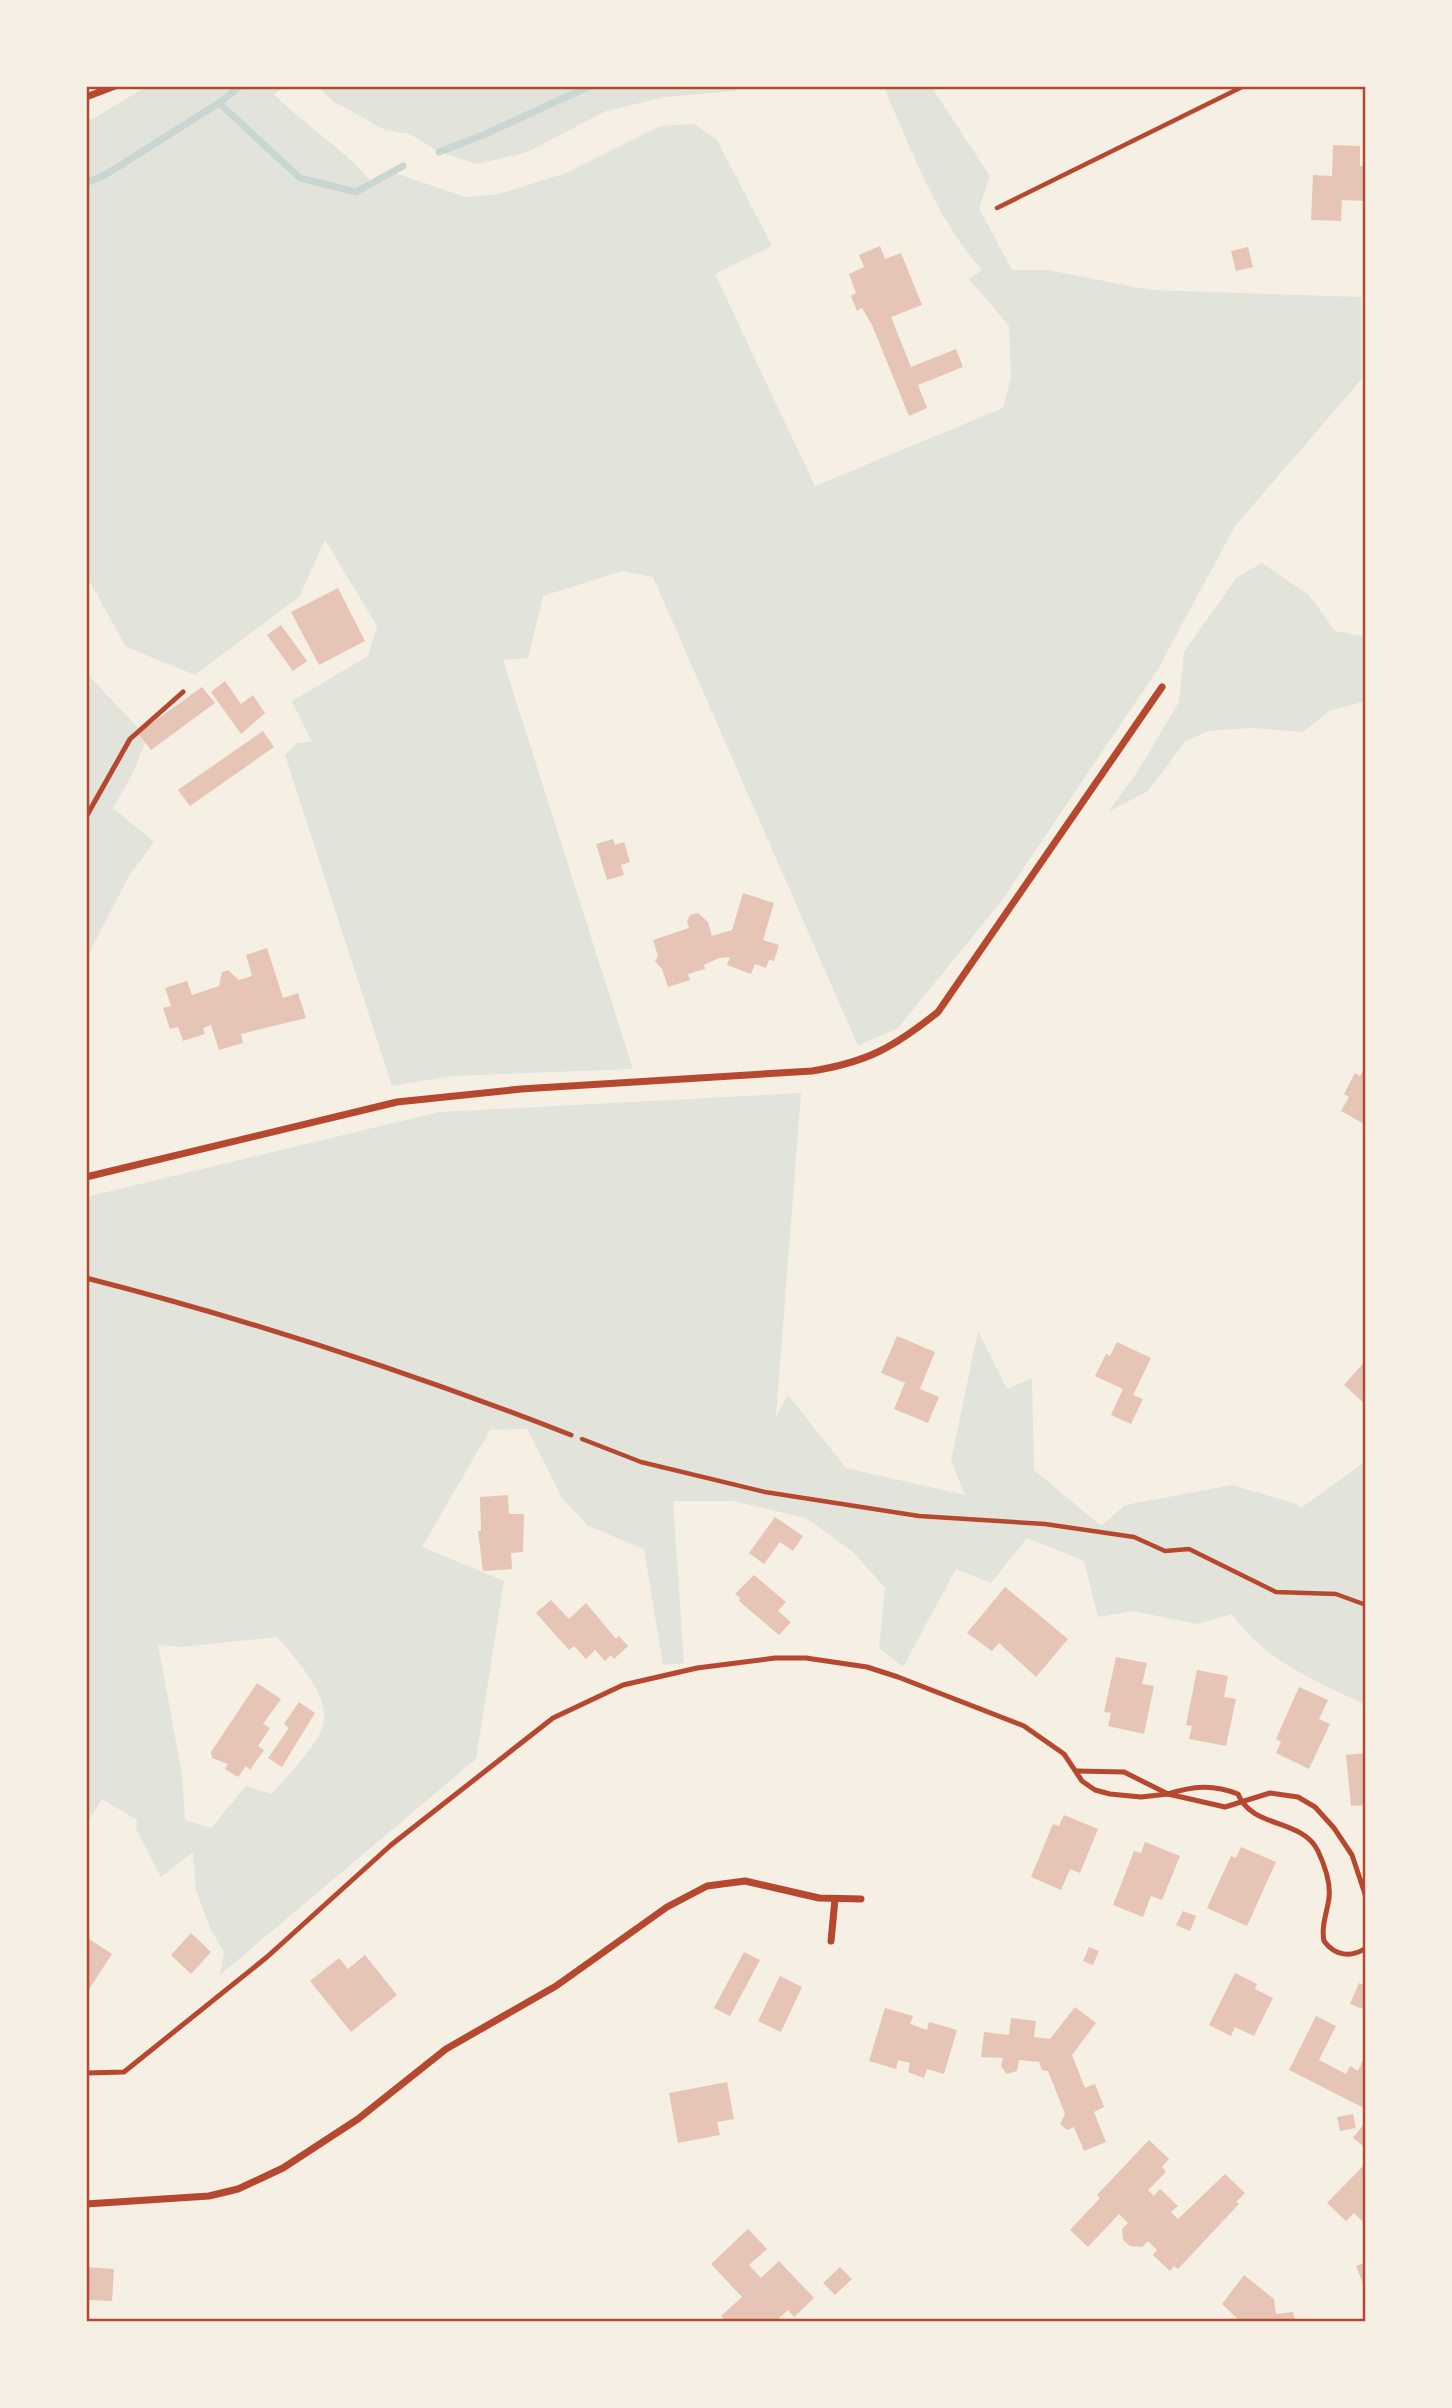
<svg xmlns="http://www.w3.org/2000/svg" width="1452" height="2408" font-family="'Source Sans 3',sans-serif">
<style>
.green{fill:#e2e4dc;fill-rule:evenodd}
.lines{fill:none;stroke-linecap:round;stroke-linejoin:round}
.stream{stroke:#c9d6d2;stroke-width:7}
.building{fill:#e6c5b7}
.path{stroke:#b5482f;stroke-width:4.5}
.service{stroke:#b5482f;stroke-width:5}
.minor{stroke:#b5482f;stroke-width:7}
.neatline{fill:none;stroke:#b5482f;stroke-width:2.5}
</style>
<rect width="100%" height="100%" fill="#f6efe4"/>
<g class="green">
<path d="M 147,86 L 287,86 L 274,94 C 305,126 344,148 372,183 L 392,172 L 466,197 L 499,194 L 566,173 L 660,126 L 694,124 L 717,140 L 772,246 L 715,274 L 815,486 L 1003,408 L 1011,377 L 1009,326 L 969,279 L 982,270 C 936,220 911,147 883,86 L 931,86 L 990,176 L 979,208 L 1012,270 L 1048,270 L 1150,290 L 1361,297 L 1361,380 L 1235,526 L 1158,669 L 1000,903 L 898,1028 L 858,1046 L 653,577 L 622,571 L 543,596 L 528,658 L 503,660 L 633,1069 L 453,1076 L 392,1086 L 285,755 L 297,743 L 312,742 L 292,701 L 368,656 L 377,626 L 325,540 L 299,597 L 195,675 L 126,647 L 91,584 L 86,582 L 86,120 L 96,117 Z"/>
<polygon points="317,86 739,86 735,91 665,97 606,111 528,152 477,164 439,152 410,134 385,130 333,101"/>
<polygon points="1262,563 1309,595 1335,631 1366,637 1366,701 1329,711 1303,732 1252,728 1208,731 1185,742 1148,791 1108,812 1138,771 1179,702 1184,652 1236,578"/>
<polygon points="86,673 147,737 133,773 113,808 154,842 129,876 86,959"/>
<path d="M 801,1093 L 776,1417 L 788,1395 L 846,1468 L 965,1495 L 951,1461 L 978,1331 L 1007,1389 L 1032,1378 L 1034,1470 L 1099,1524 L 1103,1524 L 1125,1505 L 1232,1485 L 1297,1504 L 1301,1508 L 1366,1461 L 1366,1705 C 1317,1682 1263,1660 1232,1614 L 1197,1624 L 1133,1611 L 1098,1617 L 1084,1561 L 1027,1538 L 991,1583 L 956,1569 L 903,1667 L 879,1648 L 885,1588 L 852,1551 L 806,1518 L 733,1501 L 673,1501 L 684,1663 L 663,1665 L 644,1549 L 588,1526 L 562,1498 L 527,1429 L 490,1430 L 422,1547 L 504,1581 L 476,1759 L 220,1975 L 224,1952 L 210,1928 L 196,1890 L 193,1852 L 161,1877 L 136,1829 L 137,1820 L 102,1799 L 86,1825 L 86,1197 L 439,1112 ZM 277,1637 C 296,1660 337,1700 320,1733 C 309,1755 287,1775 272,1794 L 246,1786 L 211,1828 L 185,1820 L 182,1774 L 158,1645 L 182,1647 Z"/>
</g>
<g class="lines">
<g class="stream">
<polyline points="219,103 300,178 356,192 403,166"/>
<polyline points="439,152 483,135 590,86"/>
<polyline points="86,183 105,175 219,103 240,86"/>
</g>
</g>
<g class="building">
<polygon points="1333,145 1360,146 1360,166 1366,166 1366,201 1342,200 1341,221 1311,220 1313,175 1332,176"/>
<polygon points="880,246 885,259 901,253 922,305 891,317 911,367 956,349 963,367 918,385 927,408 909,416 872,325 862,308 857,311 851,296 856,293 849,274 864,267 859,255"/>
<polygon points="1248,247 1253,267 1236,271 1231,251"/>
<polygon points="338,588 365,641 319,665 291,612"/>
<polygon points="281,625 307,661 293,671 267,635"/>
<polygon points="225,681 241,704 253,695 265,713 241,734 211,692"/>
<polygon points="202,687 215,703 151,750 138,733"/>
<polygon points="263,731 274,747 190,806 178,790"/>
<polygon points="613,839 615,845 624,842 630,862 621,865 624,875 607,880 596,844"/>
<polygon points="743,893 774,903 763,940 779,945 774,961 769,960 766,968 755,964 751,974 727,965 730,957 719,958 704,965 705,969 688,974 690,980 668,987 662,969 655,961 658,956 653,940 689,928 687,921 690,915 698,913 708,922 712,936 732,930"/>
<polygon points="267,948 283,998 298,993 306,1018 241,1034 243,1043 219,1050 211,1025 203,1028 205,1034 183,1041 178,1027 170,1029 163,1008 171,1006 165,988 187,981 192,995 219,986 222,972 228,970 239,980 252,976 246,955"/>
<polygon points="1366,1065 1366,1125 1341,1111 1349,1097 1344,1094 1355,1073 1360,1076"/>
<polygon points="897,1336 935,1352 920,1389 939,1397 928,1423 894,1409 905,1383 881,1373"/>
<polygon points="1117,1342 1151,1358 1133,1395 1143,1399 1131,1424 1111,1415 1123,1389 1095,1376 1106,1354 1110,1356"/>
<polygon points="1366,1360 1366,1405 1344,1385"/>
<polygon points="508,1495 509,1514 524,1514 523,1552 511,1553 512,1569 483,1571 478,1531 481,1531 480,1497"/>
<polygon points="775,1517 803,1536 793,1551 780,1542 764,1564 749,1553"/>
<polygon points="754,1575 786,1602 778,1611 791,1622 779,1635 739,1601 740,1598 735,1594"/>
<polygon points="1005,1587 1068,1639 1036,1677 999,1643 992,1651 967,1633"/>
<polygon points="551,1600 569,1619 586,1603 616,1639 619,1636 628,1646 614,1659 611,1655 605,1661 595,1650 586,1659 574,1646 569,1650 536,1613"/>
<polygon points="1116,1657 1147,1663 1142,1684 1154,1686 1144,1734 1108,1726 1111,1713 1104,1712"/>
<polygon points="1197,1670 1228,1676 1224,1697 1236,1699 1226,1746 1189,1739 1192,1726 1186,1725"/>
<polygon points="257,1683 281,1699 263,1724 270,1728 258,1746 264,1750 250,1770 246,1766 238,1777 225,1769 228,1764 212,1758 211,1752"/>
<polygon points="1299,1687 1328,1700 1319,1719 1330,1724 1309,1769 1276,1753 1281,1742 1276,1739"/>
<polygon points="299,1702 315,1713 282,1767 268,1758 289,1728 284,1724"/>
<polygon points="1366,1753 1366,1805 1351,1806 1346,1755"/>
<polygon points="1064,1815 1098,1829 1080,1873 1070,1869 1061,1890 1031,1877 1053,1824 1059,1826"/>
<polygon points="1145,1842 1180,1856 1162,1900 1151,1896 1143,1917 1113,1905 1134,1851 1141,1853"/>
<polygon points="1241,1847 1276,1862 1247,1926 1207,1908 1231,1856 1236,1858"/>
<polygon points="1183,1911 1196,1916 1190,1931 1176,1925"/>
<polygon points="191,1933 211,1952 191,1974 171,1955"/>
<polygon points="86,1937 112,1954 86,1994"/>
<polygon points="1089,1947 1099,1951 1093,1965 1083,1961"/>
<polygon points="744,1952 760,1960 730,2016 714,2008"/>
<polygon points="365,1955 397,1995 351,2032 310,1981 339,1958 348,1969"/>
<polygon points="1235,1973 1257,1984 1255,1989 1273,1998 1254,2036 1235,2027 1231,2036 1209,2025"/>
<polygon points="780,1976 802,1987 781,2032 758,2021"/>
<polygon points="1359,1983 1366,1986 1366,2010 1350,2004"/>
<polygon points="1075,2007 1096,2023 1072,2055 1085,2088 1095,2084 1104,2107 1094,2112 1106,2142 1084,2151 1074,2127 1067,2130 1060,2124 1065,2114 1048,2071 1042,2070 1039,2062 1019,2060 1017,2071 1007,2074 1001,2066 1003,2058 981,2057 984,2032 1009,2035 1011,2018 1036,2021 1034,2037 1050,2039"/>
<polygon points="885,2008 913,2016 910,2024 927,2030 929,2022 957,2030 944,2074 927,2069 924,2078 908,2072 910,2063 898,2060 896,2069 869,2061"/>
<polygon points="1316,2016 1336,2026 1319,2060 1346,2074 1350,2066 1358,2071 1366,2053 1366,2109 1289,2070"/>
<polygon points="727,2082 734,2119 717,2122 720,2135 678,2143 669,2093"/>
<polygon points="1353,2114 1356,2128 1340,2131 1337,2117"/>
<polygon points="1366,2121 1366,2148 1353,2138"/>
<polygon points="1149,2140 1169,2159 1162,2167 1166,2172 1148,2190 1154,2196 1160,2189 1178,2206 1171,2212 1178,2219 1225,2174 1245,2193 1236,2202 1239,2204 1178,2269 1174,2266 1170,2271 1153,2255 1157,2250 1148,2241 1142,2247 1130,2246 1123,2240 1122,2229 1128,2223 1119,2214 1088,2247 1070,2230 1100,2198 1097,2195"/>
<polygon points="1366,2163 1366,2225 1354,2213 1346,2221 1327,2203"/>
<polygon points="748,2229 767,2249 749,2265 761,2278 779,2261 814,2298 794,2317 788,2310 775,2322 727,2322 721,2316 742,2297 711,2264"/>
<polygon points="1366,2262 1366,2285 1364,2286 1356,2266"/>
<polygon points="86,2267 114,2269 112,2301 89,2300 88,2319"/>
<polygon points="840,2267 852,2279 835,2295 823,2283"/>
<polygon points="1244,2275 1274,2299 1276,2314 1293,2312 1295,2322 1241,2322 1222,2304"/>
</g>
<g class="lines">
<g class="path">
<polyline points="997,208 1244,86"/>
<polyline points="582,1439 641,1462 765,1492 919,1516 1045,1524 1134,1537 1165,1551 1189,1549 1276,1592 1336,1594 1366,1605"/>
</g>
<g class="service">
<polyline points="86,817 130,739 183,692"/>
<path d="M 86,1278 C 251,1320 412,1373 571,1435"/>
<path d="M 1077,1771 L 1124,1772 L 1168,1794 C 1193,1786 1213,1784 1238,1794 C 1252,1829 1302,1818 1318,1851 C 1325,1866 1331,1882 1329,1898 C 1327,1913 1321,1926 1324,1941 C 1335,1956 1351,1958 1366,1948"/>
<polyline points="86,2073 124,2072 267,1957 391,1845 553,1718 623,1685 697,1668 775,1658 806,1658 867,1667 898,1677 1024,1726 1064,1754 1082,1781 1095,1790 1110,1794 1141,1797 1168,1794 1225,1807 1270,1793 1298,1797 1315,1807 1334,1828 1352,1855 1366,1897"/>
</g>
<g class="minor">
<polyline points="86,97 115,86"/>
<path d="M 86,1177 L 397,1102 L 521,1089 L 812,1071 C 868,1062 894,1047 938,1012 L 1162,687"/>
<polyline points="831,1941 835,1899"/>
<polyline points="86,2204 209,2196 238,2189 283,2168 358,2119 446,2049 556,1986 667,1907 707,1886 745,1881 819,1898 861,1899"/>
</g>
</g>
<rect width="1452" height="2408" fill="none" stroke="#f6efe4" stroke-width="175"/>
<rect x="88" y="88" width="1276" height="2232" class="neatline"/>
</svg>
